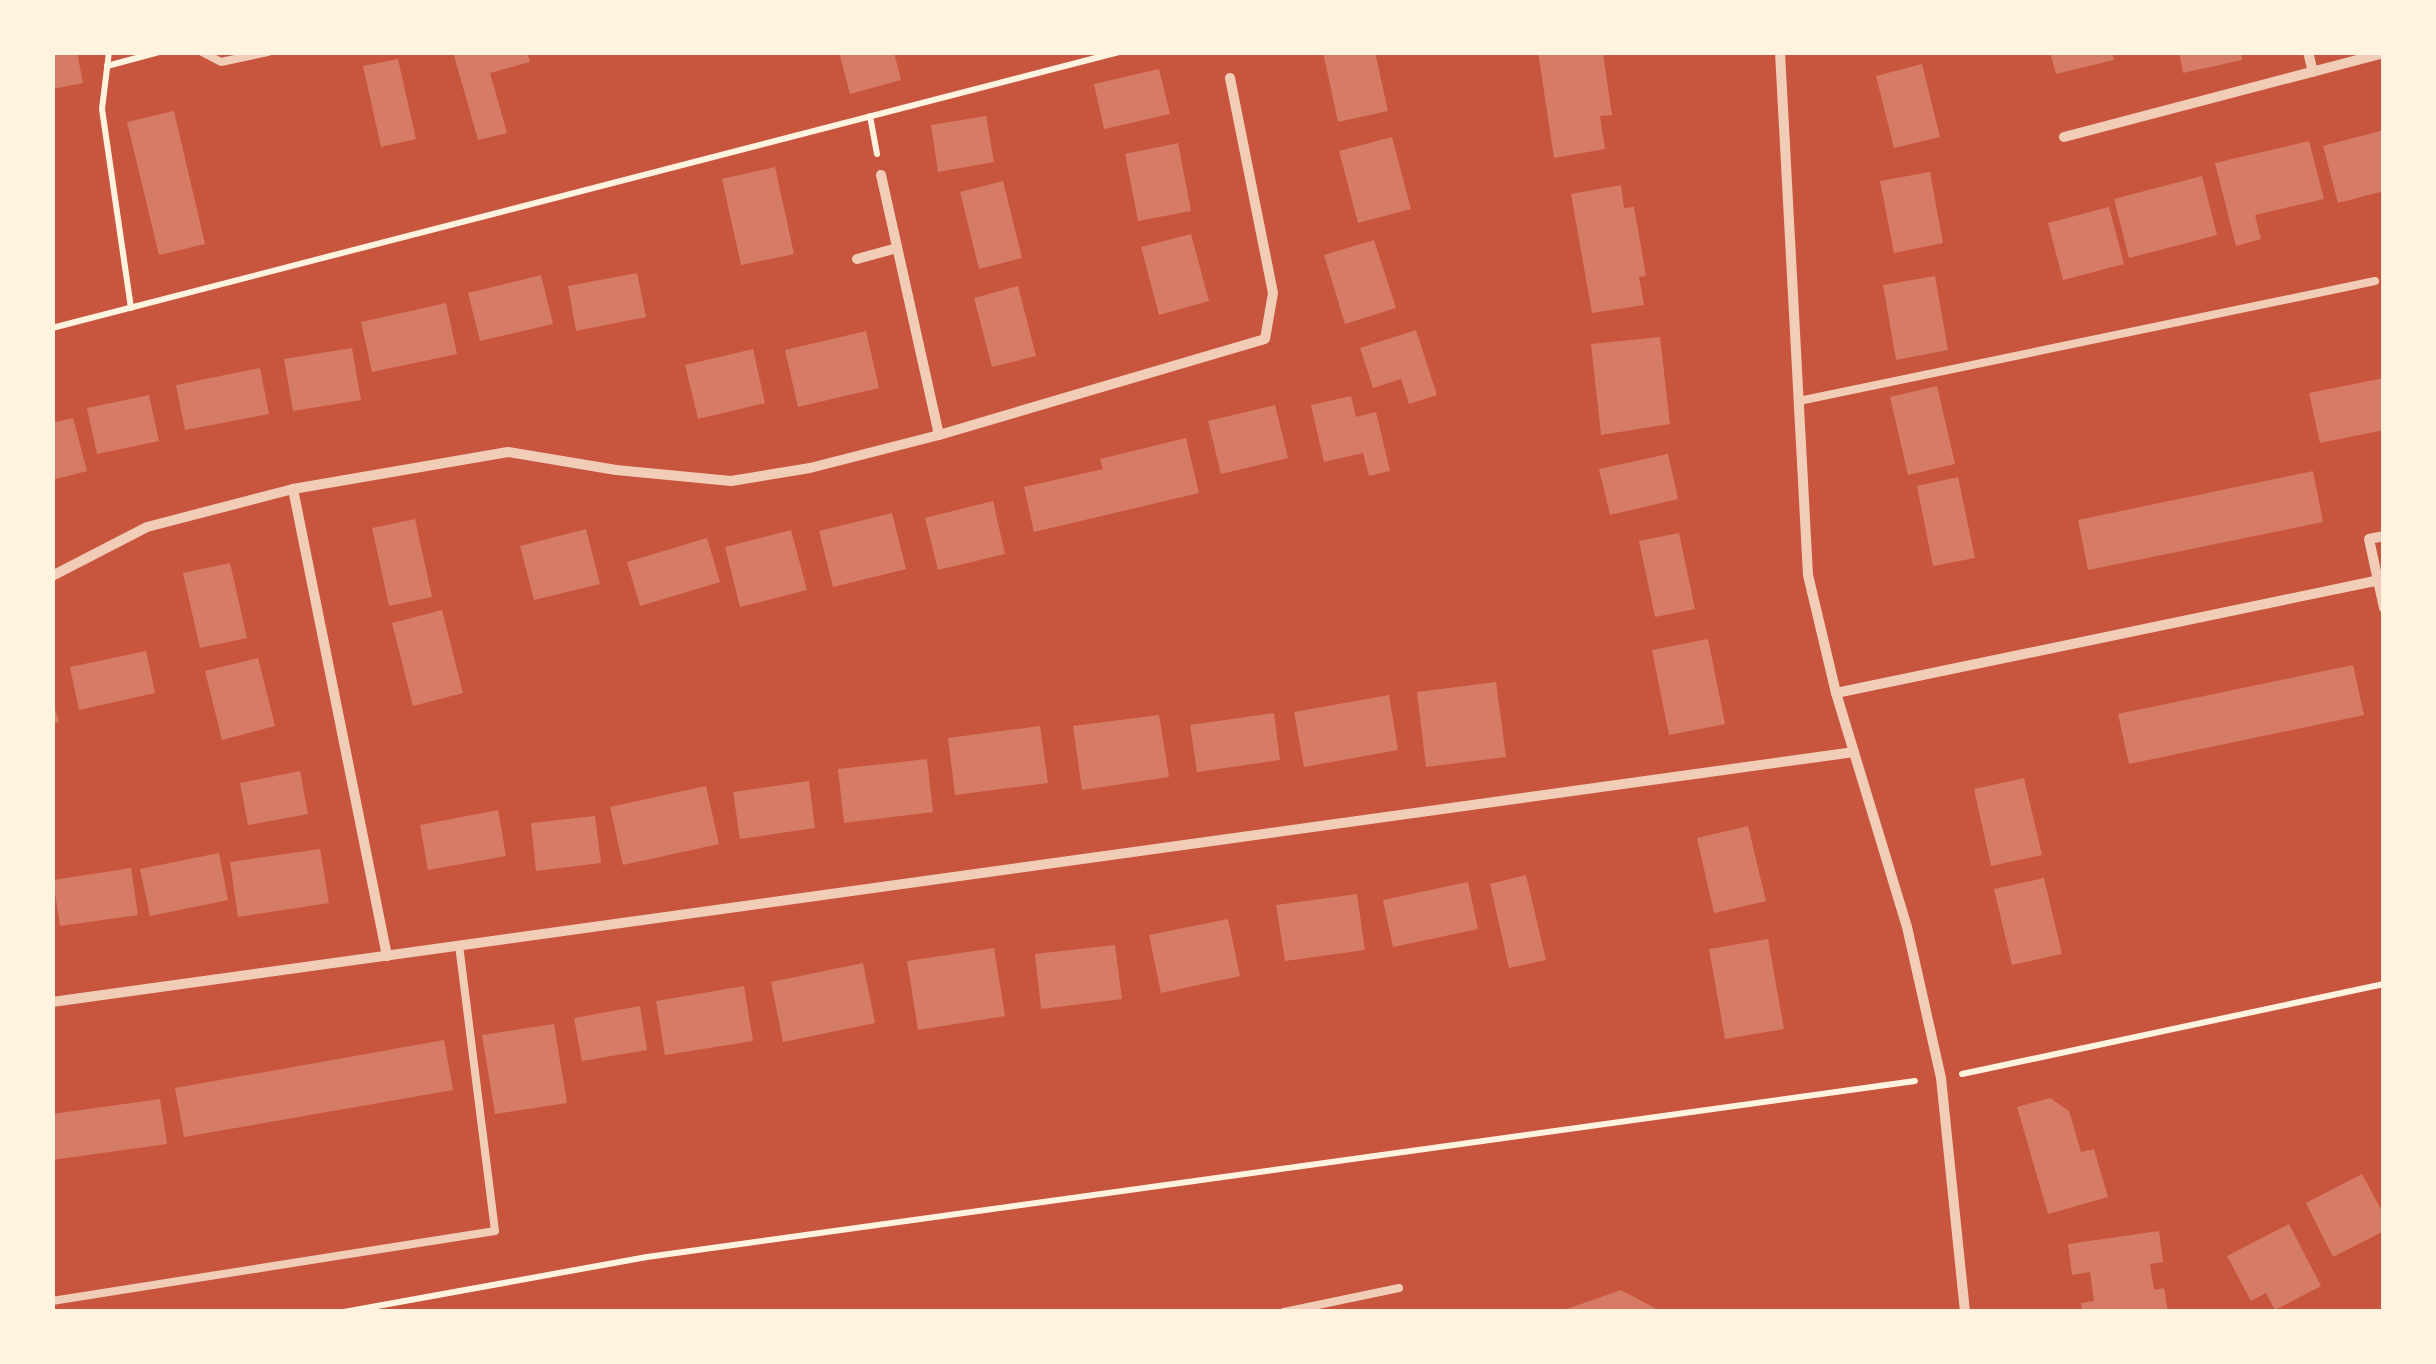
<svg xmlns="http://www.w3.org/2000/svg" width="2436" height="1364" font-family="Montserrat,sans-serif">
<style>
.building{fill:#d67c66}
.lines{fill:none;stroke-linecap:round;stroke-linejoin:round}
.path{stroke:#fff3e0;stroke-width:6}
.service{stroke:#f1ccb7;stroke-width:8}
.minor{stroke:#f1ccb7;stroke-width:10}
</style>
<rect width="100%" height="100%" fill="#c8553d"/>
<g class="building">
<polygon points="52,52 77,52 83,83 52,89"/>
<polygon points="453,52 527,52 530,62 490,73 507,133 478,140"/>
<polygon points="839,52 894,52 901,80 850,94"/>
<polygon points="1323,52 1375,52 1388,111 1338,122"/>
<polygon points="1538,52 1603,54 1612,115 1600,116 1605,149 1554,158"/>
<polygon points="2050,52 2112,52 2114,60 2056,74"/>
<polygon points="2179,52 2241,52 2242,60 2183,73"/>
<polygon points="398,59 416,139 381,147 363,66"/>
<polygon points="1922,64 1940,137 1894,148 1876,76"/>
<polygon points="1159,69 1170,114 1104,129 1094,84"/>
<polygon points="174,111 205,244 159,255 127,122"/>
<polygon points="986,116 994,162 938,172 931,125"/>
<polygon points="2384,130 2384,191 2338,203 2323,146"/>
<polygon points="1392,137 1411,209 1358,223 1339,151"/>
<polygon points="2309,141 2324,199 2255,215 2261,239 2236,246 2215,163"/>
<polygon points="1178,143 1191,211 1138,221 1125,154"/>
<polygon points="775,167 794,254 741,265 722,179"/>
<polygon points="1930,172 1943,243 1894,253 1880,181"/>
<polygon points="2202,176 2217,235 2129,258 2114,199"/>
<polygon points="1003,181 1022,258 979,269 960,192"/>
<polygon points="1621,185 1624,208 1634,207 1646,276 1639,277 1644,305 1592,313 1571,194"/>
<polygon points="2109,207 2124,264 2063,280 2048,223"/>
<polygon points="1191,234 1209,301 1159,315 1141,247"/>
<polygon points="1374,240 1396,308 1345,324 1324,255"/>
<polygon points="637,273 646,317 576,331 568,286"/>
<polygon points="541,275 553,324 480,341 468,293"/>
<polygon points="1935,276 1948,350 1896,360 1883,285"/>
<polygon points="1018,286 1036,356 992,367 974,298"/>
<polygon points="446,303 457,354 372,372 361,322"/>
<polygon points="1416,330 1437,395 1409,404 1401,379 1373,388 1360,348"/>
<polygon points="866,331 879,388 798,407 785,350"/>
<polygon points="1660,337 1670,424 1601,435 1591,344"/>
<polygon points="352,348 361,400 293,411 284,359"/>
<polygon points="753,349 765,403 698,419 685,365"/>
<polygon points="260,368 269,414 185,430 176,385"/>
<polygon points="2384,378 2384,430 2320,443 2309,393"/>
<polygon points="1937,386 1955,464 1908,475 1890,397"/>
<polygon points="149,395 159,441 97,454 87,408"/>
<polygon points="1351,396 1356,417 1376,412 1390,471 1369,476 1363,453 1324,462 1311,405"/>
<polygon points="1275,405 1288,458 1221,474 1208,421"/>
<polygon points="73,418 87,471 52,480 52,423"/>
<polygon points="1186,438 1199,493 1034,532 1024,487 1103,469 1100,459"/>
<polygon points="1668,454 1678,499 1610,515 1599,469"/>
<polygon points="2313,471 2323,522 2088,570 2078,520"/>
<polygon points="1958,477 1975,558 1933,566 1917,486"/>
<polygon points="993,501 1005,554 938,570 925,518"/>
<polygon points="892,513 906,569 833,587 819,531"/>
<polygon points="415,519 432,597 389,606 372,528"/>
<polygon points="586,529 600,584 534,600 520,546"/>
<polygon points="791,530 807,590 740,607 725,547"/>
<polygon points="1679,533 1695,609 1655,617 1639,541"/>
<polygon points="707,538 720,582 640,606 627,562"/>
<polygon points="230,563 247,638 200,648 183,573"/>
<polygon points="442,610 463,693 413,706 392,623"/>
<polygon points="1708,639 1725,724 1669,735 1652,650"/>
<polygon points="146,651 155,693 79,710 70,667"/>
<polygon points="258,658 275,726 222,740 205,671"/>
<polygon points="2353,665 2364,715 2129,764 2118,714"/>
<polygon points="1496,682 1506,757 1426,767 1417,692"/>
<polygon points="1389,695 1398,750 1304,767 1294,712"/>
<polygon points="52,700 59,722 52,723"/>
<polygon points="1274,713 1280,760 1197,772 1190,725"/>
<polygon points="1159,715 1169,777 1082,790 1073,726"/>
<polygon points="1040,726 1048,783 955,795 948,738"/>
<polygon points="927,759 933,812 844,823 838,769"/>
<polygon points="300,771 308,814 248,825 240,783"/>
<polygon points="2024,778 2042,855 1991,866 1974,789"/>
<polygon points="809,781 815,828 740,839 733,792"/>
<polygon points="706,786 719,844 623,865 610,807"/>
<polygon points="498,810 506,856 428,870 420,825"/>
<polygon points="595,816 601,863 536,871 531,823"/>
<polygon points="1748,826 1766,901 1714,913 1697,838"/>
<polygon points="320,849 329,903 238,917 230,862"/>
<polygon points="219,853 228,900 150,916 140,869"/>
<polygon points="131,868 138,915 60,926 53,880"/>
<polygon points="1526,875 1546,960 1509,968 1490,884"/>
<polygon points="2044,878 2062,954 2012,965 1994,889"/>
<polygon points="1468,882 1478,929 1393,947 1383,900"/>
<polygon points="1357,894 1365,950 1285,961 1276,905"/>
<polygon points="1228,919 1240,976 1161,993 1149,935"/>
<polygon points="1768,939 1784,1029 1725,1039 1709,949"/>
<polygon points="1115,945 1122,999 1041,1009 1035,954"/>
<polygon points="994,948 1005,1016 918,1030 907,961"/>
<polygon points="863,963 875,1023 783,1042 771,982"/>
<polygon points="744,986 753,1041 665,1055 656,1001"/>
<polygon points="640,1006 647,1050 582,1061 574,1018"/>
<polygon points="554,1024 567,1103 495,1114 482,1035"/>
<polygon points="444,1040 453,1090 184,1137 175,1088"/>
<polygon points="2050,1098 2069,1111 2081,1152 2094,1149 2108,1197 2048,1214 2017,1107"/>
<polygon points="160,1099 167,1144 52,1160 52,1114"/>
<polygon points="2362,1174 2384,1215 2384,1231 2333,1257 2306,1203"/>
<polygon points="2289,1224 2321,1286 2275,1310 2266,1293 2251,1301 2227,1256"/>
<polygon points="2159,1231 2163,1262 2150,1264 2154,1290 2164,1288 2168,1312 2082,1312 2081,1303 2094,1301 2090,1272 2072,1275 2068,1244"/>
<polygon points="1621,1290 1662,1312 1561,1312 1561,1311"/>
</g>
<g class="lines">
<g class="path">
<polyline points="109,52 102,109 131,308"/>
<polyline points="107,66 159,52"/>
<polyline points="870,116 877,154"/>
<polyline points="52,328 1119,52"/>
<polyline points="1962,1074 2384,984"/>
<polyline points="344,1312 647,1257 1915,1081"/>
</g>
<g class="service">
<polyline points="202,52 221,62 268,52"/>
<polyline points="1799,401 2375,281"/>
<polyline points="52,1301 495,1231 459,945"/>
<polyline points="1284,1312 1399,1288"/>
</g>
<g class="minor">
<polyline points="1780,52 1808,575 1836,693 1907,927 1941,1078 1965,1312"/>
<polyline points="2308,52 2313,72"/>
<polyline points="2064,137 2384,53"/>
<polyline points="881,175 939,435"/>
<polyline points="857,259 897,248"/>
<polyline points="293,489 387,956"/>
<polyline points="2384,536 2369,539 2384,608"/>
<polyline points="52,576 147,527 293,489 508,452 616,470 731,481 810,468 939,435 1265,339 1273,293 1230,78"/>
<polyline points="1836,693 2375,581"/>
<polyline points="52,1002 1854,752"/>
</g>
</g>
<rect width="2436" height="1364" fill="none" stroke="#fff3e0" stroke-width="110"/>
</svg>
